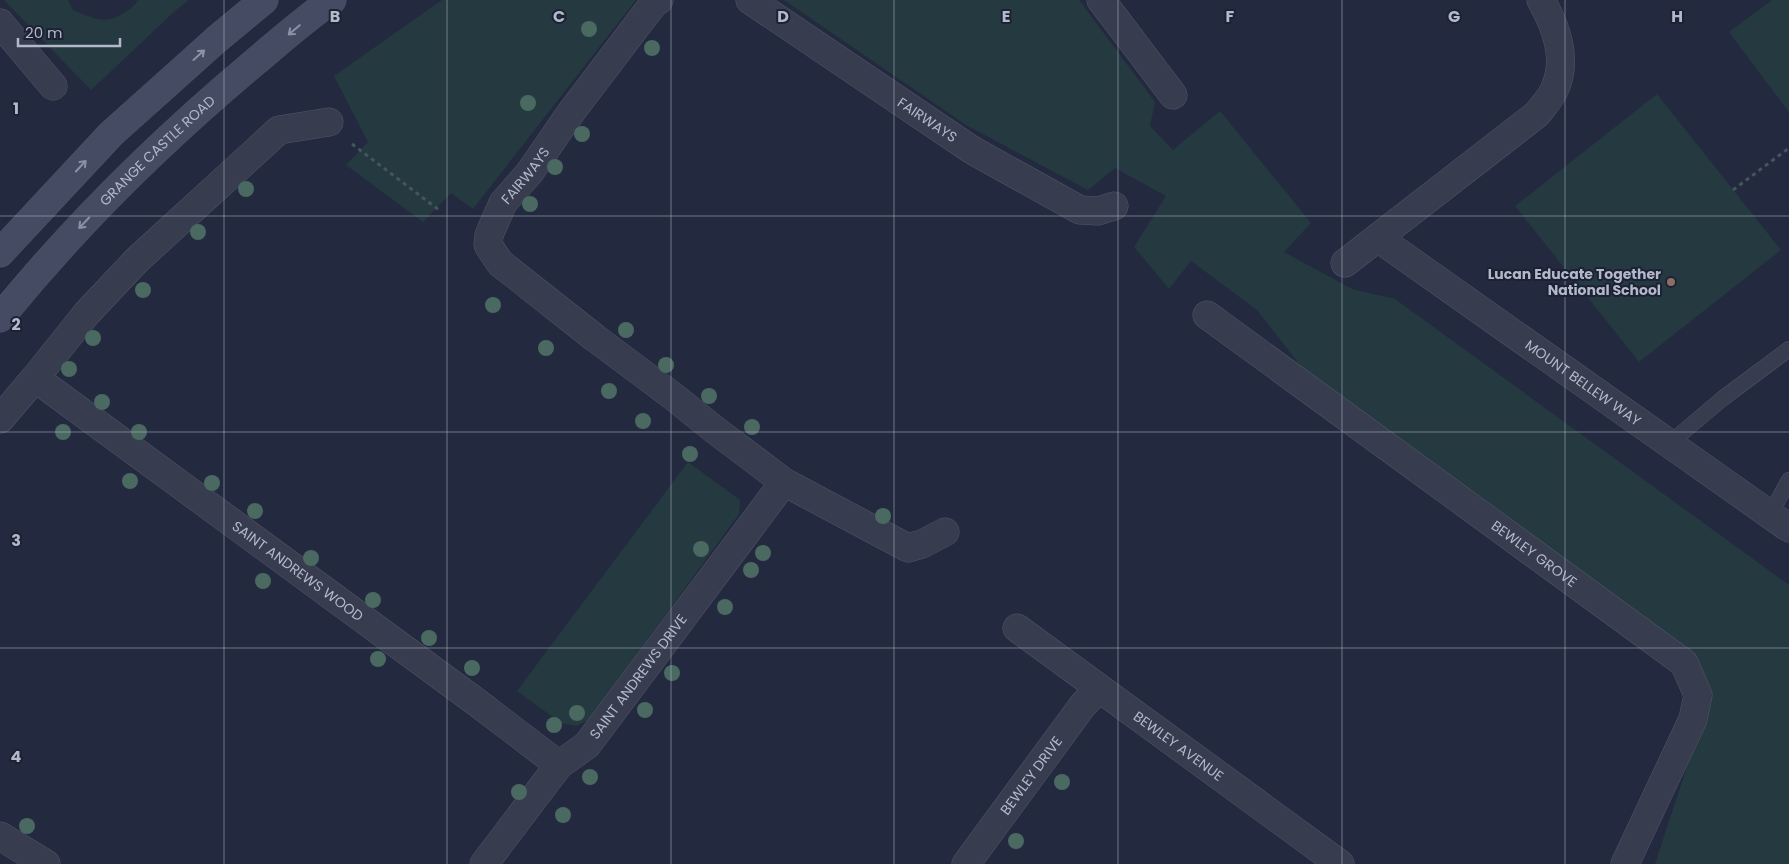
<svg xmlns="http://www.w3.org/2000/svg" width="1789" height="864" font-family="Poppins,sans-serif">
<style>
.green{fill:#253940}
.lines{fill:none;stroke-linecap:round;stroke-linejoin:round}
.lane-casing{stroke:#4f5567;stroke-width:16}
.street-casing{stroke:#4f5567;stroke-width:29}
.secondary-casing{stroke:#4f5567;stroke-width:29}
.path{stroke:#43565d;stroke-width:3;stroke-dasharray:4 4;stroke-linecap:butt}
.lane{stroke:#373d4f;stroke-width:15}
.street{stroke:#373d4f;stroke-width:28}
.secondary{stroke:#454b62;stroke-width:28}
.tree{fill:#4a6961}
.oneway{stroke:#8c92a6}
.grid{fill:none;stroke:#b3b8ca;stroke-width:1;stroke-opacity:0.55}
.education-dot{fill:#8d6e63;stroke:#1c2234;stroke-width:2}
.labels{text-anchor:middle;stroke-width:4;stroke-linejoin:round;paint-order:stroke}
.street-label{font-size:14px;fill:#b3b8ca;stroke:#1c2234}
.poi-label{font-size:14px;font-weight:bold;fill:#b3b8ca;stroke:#1c2234;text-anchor:end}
.grid-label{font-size:16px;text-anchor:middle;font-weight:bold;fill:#b3b8ca;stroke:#1c2234;stroke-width:4;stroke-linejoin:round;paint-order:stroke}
</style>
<rect width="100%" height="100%" fill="#232a3f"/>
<g class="green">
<path d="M 4,0 L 68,0 L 73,10 C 95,19 106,26 127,11 C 132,8 135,5 138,0 L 189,0 L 176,10 L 91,90 Z"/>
<polygon points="442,0 636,0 473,209 451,193 423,222 346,165 368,142 334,76"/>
<polygon points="784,0 1079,0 1155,102 1150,126 1173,150 1220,111 1311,223 1284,252 1352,289 1395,299 1789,585 1789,864 1655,864 1703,718 1705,691 1307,374 1257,310 1191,261 1169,289 1134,247 1166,196 1115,168 1088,190 966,125"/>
<polygon points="1772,0 1789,0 1789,112 1729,32"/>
<polygon points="1657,94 1781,250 1639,362 1515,206"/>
<polygon points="688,462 740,500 739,514 589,720 576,726 561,723 517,691"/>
</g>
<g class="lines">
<g class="lane-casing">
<g id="lane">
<polyline points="1670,443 1722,399 1789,349"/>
<polyline points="1770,515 1789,480"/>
</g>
</g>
<g class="street-casing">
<g id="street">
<path id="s1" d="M 750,0 L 972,150 L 1080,210 L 1098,211 L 1114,206"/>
<polyline points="1101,0 1173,95"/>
<polyline points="0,23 53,86"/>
<path id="s2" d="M 1378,238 L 1789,528"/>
<path d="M 1345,263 L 1537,114 C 1543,106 1552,97 1555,88 C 1568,58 1556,27 1541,0"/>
<path id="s3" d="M 1207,315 L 1684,663 L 1698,695 L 1693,719 L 1625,864"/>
<polyline points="35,378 87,313 137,260 279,130 329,122"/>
<path id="s4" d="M 0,419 L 35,378 L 479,704 L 559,765"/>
<polyline points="784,482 908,548 922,544 945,532"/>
<path id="s5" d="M 1017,628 L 1340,864"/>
<polyline points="0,836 46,864"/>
<path id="s6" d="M 484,864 L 559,765 L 587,745 L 784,482 L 715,430 L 674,397 L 595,338 L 500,263 L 488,245 L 489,235 L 503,203 L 530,172 L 572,111 L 654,3 L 659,0"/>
<path id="s7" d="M 966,864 L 1083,705 L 1099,688"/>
</g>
</g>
<g class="secondary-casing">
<g id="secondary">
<polyline points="0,253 111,134 217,39 264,0"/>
<path id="s8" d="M 0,318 C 76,224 163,139 255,62 C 280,41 305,19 332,0"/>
</g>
</g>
<g class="path">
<polyline points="352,144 439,210"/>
<polyline points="1733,190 1789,148"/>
</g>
<use href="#lane" class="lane"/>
<use href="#street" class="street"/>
<use href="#secondary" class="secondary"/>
</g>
<g class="tree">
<circle cx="589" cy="29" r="8"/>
<circle cx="652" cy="48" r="8"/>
<circle cx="528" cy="103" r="8"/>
<circle cx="582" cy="134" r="8"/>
<circle cx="555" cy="167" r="8"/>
<circle cx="246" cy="189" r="8"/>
<circle cx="530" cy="204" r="8"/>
<circle cx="198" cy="232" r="8"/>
<circle cx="143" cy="290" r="8"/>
<circle cx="493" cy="305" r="8"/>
<circle cx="626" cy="330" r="8"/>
<circle cx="93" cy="338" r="8"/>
<circle cx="546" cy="348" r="8"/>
<circle cx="666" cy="365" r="8"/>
<circle cx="69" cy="369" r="8"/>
<circle cx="609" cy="391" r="8"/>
<circle cx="709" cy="396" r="8"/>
<circle cx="102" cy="402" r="8"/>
<circle cx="643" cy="421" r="8"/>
<circle cx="752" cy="427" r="8"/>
<circle cx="63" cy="432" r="8"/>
<circle cx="139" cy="432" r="8"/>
<circle cx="690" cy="454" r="8"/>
<circle cx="130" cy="481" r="8"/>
<circle cx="212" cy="483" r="8"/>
<circle cx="255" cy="511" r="8"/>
<circle cx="883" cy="516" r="8"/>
<circle cx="701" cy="549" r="8"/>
<circle cx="763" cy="553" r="8"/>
<circle cx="311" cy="558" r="8"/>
<circle cx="751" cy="570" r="8"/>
<circle cx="263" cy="581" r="8"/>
<circle cx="373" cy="600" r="8"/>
<circle cx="725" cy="607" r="8"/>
<circle cx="429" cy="638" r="8"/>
<circle cx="378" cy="659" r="8"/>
<circle cx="472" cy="668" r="8"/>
<circle cx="672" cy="673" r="8"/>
<circle cx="645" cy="710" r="8"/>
<circle cx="577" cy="713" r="8"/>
<circle cx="554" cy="725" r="8"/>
<circle cx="590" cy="777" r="8"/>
<circle cx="1062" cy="782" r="8"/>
<circle cx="519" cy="792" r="8"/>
<circle cx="563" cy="815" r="8"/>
<circle cx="27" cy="826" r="8"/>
<circle cx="1016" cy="841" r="8"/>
</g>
<defs><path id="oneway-shaft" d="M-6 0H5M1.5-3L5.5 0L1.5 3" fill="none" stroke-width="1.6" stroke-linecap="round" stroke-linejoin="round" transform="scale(1.25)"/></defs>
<g class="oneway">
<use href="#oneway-shaft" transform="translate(294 30) rotate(140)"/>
<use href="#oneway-shaft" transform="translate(199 55) rotate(-42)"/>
<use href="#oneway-shaft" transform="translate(81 166) rotate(-47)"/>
<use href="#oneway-shaft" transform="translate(84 223) rotate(133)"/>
</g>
<path class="grid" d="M 224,0 L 224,864M 447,0 L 447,864M 671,0 L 671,864M 894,0 L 894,864M 1118,0 L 1118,864M 1342,0 L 1342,864M 1565,0 L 1565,864M 0,216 L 1789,216M 0,432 L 1789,432M 0,648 L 1789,648"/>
<circle class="education-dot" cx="1671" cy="282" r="5"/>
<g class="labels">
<g class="street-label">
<text dy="5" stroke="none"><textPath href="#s1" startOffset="214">FAIRWAYS</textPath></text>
<text dy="5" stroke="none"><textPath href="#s8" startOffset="230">GRANGE CASTLE ROAD</textPath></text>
<text dy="5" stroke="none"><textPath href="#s6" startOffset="948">FAIRWAYS</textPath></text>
<text dy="5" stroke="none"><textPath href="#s2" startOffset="251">MOUNT BELLEW WAY</textPath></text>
<text dy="5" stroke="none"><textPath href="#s3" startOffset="405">BEWLEY GROVE</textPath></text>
<text dy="5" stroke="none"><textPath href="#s4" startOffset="380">SAINT ANDREWS WOOD</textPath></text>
<text dy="5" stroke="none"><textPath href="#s6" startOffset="244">SAINT ANDREWS DRIVE</textPath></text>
<text dy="5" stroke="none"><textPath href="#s5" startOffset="200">BEWLEY AVENUE</textPath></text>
<text dy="5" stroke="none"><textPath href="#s7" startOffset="110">BEWLEY DRIVE</textPath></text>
</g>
<g class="poi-label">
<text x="1661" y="279">Lucan Educate Together<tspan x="1661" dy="16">National School</tspan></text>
</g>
</g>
<g class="grid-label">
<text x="335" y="22">B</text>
<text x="559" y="22">C</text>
<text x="783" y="22">D</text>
<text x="1006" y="22">E</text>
<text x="1230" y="22">F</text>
<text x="1454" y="22">G</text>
<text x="1677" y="22">H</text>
<text x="16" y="114">1</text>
<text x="16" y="330">2</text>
<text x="16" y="546">3</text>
<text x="16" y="762">4</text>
</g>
<path d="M18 38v8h102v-8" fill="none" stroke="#b3b8ca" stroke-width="2.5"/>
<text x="25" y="38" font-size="15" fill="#b3b8ca" stroke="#1c2234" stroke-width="4" paint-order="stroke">20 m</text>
</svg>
